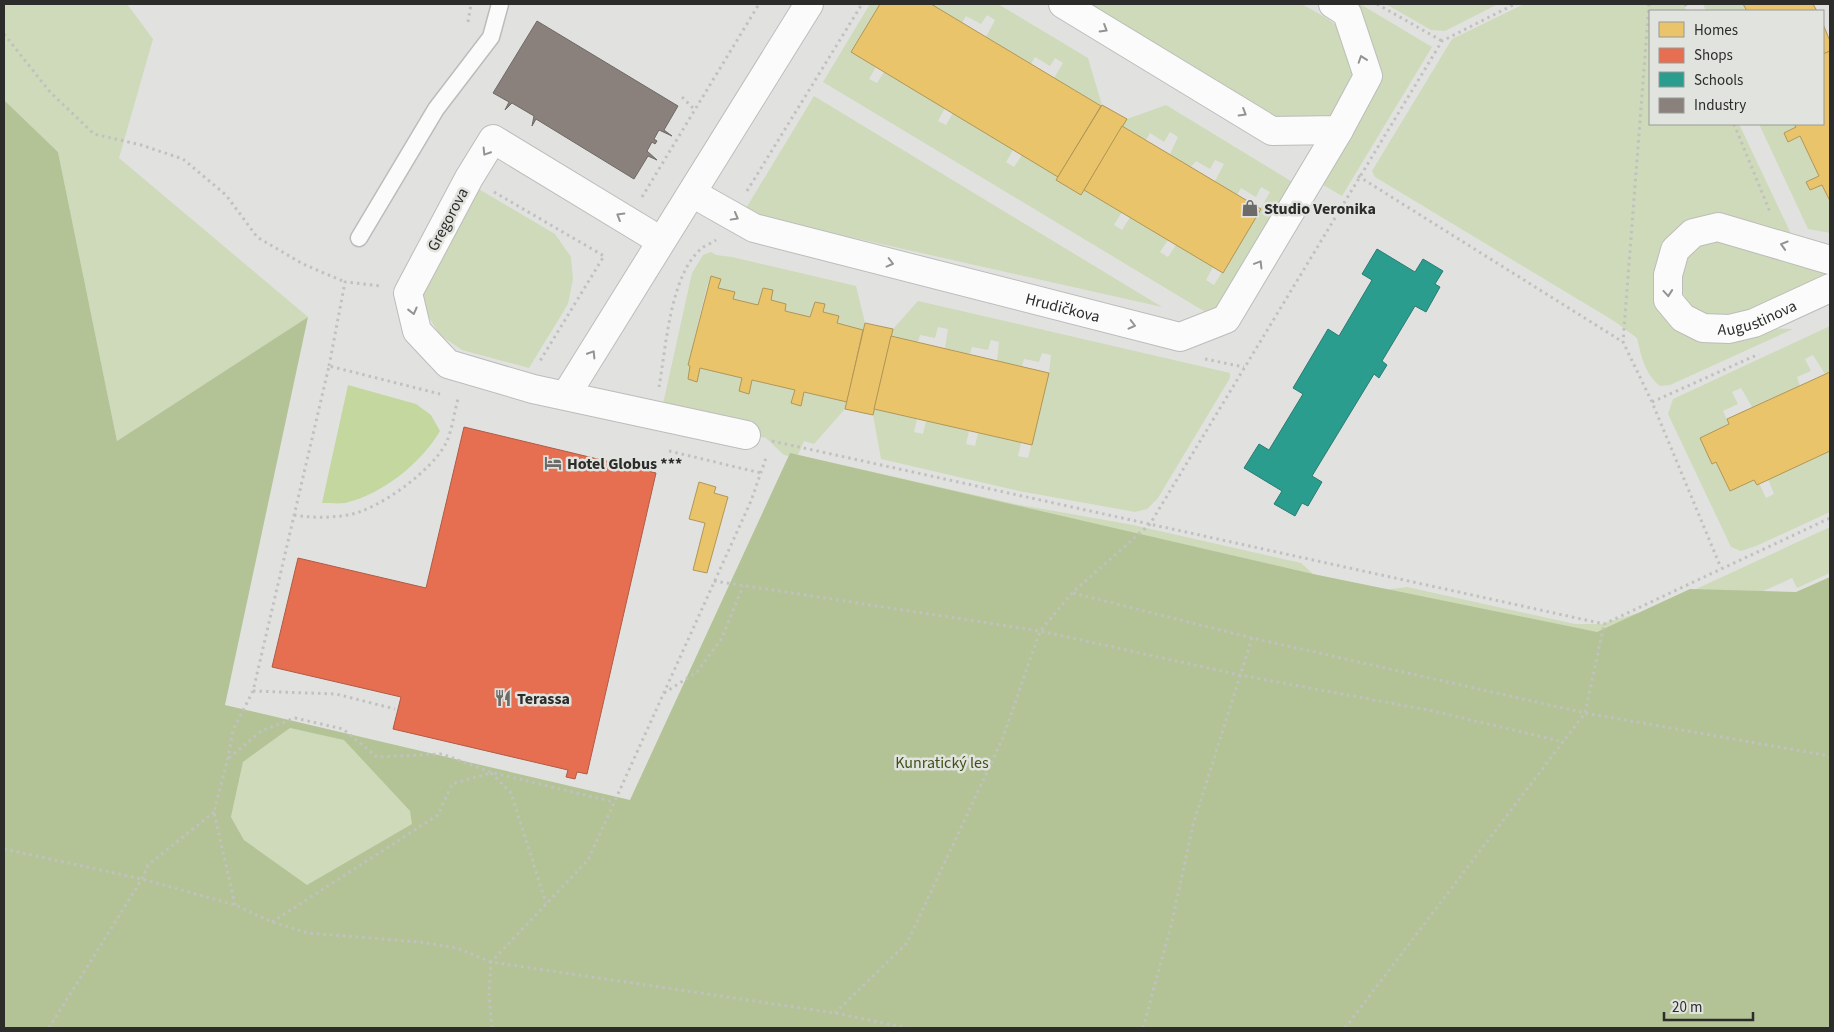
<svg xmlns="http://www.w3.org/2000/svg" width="1834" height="1032" font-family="'Source Sans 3',sans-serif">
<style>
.green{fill:#cedab9}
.forest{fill:#b3c396;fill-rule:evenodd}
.water{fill:#c3d79e}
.homes{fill:#e9c46a;stroke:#b09657}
.shops{fill:#e76f51;stroke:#af5b46}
.schools{fill:#2a9d8f;stroke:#2b7b71}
.industry{fill:#8a817c;stroke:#6e6864}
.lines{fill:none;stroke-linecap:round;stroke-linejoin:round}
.lane-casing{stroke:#bcbdbb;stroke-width:19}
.street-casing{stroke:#bcbdbb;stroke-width:30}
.path{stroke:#c1c1c0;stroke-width:3;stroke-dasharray:2.5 4;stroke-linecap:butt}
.lane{stroke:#fafbfa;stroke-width:16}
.street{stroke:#fafbfa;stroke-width:28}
.oneway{stroke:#939492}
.labels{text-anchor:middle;stroke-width:5;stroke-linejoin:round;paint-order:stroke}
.poi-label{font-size:16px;font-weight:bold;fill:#2c2c2b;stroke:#e1e3df;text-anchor:start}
.street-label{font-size:16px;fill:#2c2c2b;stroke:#e1e3df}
.park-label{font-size:16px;fill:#3f5017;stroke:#e1e3df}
</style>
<rect width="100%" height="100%" fill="#e1e2e0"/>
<g class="green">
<polygon points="4,4 127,4 153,39 119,158 308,317 117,441 58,152 4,100"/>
<polygon points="870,4 880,4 851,51 876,67 869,79 877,83 884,72 945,108 938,121 946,125 953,113 1013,150 1006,162 1014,167 1022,155 1058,177 1057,180 1081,195 1084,190 1122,212 1114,225 1122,230 1130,217 1168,240 1160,252 1168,257 1176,245 1213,267 1206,280 1214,285 1222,272 1223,273 1270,192 1261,187 1256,197 1241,188 1237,195 1215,181 1224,164 1215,160 1210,169 1196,161 1191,167 1170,154 1178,137 1170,132 1164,142 1150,133 1146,140 1122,126 1127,119 1166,105 1299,186 1212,316 823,82"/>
<polygon points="931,4 998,4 1088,58 1102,105 1101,106 1054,78 1063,63 1055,58 1050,66 1035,57 1031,64 986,37 995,20 987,15 981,24 966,16 962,23"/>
<polygon points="1083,4 1302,4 1328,19 1343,31 1356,72 1336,113 1317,123 1300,126 1266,114"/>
<polygon points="1338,4 1360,4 1432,47 1342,196 1320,183 1363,111"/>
<polygon points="1386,4 1498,4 1445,31 1431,30"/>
<path d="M 1524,4 L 1683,4 L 1687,11 L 1650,11 L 1650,124 L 1739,124 L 1793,238 L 1714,220 L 1659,269 L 1699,338 L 1722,343 L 1747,337 L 1765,328 L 1793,329 L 1670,385 L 1660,386 C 1645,374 1641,356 1637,338 L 1614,321 L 1375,177 L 1372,171 L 1452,39 Z"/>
<polygon points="1703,4 1743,4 1747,11 1706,11"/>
<polygon points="814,96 1162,307 752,215 745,210"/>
<polygon points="1759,124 1794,124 1796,127 1784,133 1788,142 1800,136 1819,176 1806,182 1811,190 1822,185 1830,201 1830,233 1808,229"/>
<polygon points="477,188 555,234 571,257 573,279 568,304 529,368 462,350 440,335 428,316 423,291"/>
<polygon points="1717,236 1822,264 1824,281 1733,322 1693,312 1680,288 1686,252"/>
<polygon points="711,252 716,255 732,257 856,286 865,323 863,330 837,323 839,316 823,312 824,304 815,302 810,317 785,311 786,304 760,298 758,305 733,299 734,292 718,288 720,279 711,276 707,286 688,365 690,366 688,379 697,381 700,368 742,378 740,391 748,393 752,380 795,390 792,403 801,405 804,392 847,402 845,409 814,444 804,441 798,455 1015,504 1133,525 1301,563 1313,574 1385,590 1407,587 1575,624 1601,624 1655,608 1830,527 1830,573 1797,588 1792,578 1630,652 784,455 766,438 661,413 692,273 703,255"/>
<polygon points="918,301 1230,373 1230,378 1158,498 1147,509 1135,512 1019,491 881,459 873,415 874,409 917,419 914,432 923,434 926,421 969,431 966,444 975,446 978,433 1021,443 1018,456 1028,458 1049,373 1051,355 1042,353 1039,362 1024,359 1022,366 997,361 999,342 991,340 988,350 972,347 970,354 945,348 948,329 938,327 935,338 920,335 918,342 891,336 893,329"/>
<polygon points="1830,326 1830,372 1825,374 1813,355 1805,359 1811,371 1797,377 1800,386 1752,407 1741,388 1732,392 1738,404 1723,411 1729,424 1700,438 1712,464 1716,462 1730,491 1754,480 1759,483 1766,498 1774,494 1768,479 1830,451 1830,512 1756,546 1741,551 1731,547 1668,414 1673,399"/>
<polygon points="290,728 344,739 410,811 413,824 307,886 244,840 231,817 243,762"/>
</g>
<path class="forest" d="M 4,100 L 58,152 L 117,441 L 308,317 L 225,705 L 630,800 L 790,453 L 1313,574 L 1597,632 L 1690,589 L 1796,592 L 1830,577 L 1830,1028 L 4,1028 ZM 290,728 L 344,740 L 410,811 L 412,824 L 307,885 L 244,840 L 231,817 L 243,762 Z"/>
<path class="water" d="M 348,385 L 416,404 L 431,415 L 440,431 C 421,463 383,494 345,503 C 338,504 329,503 322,503 Z"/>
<g class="homes">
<polygon points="880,4 931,4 1101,106 1058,177 851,52"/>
<polygon points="1743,4 1813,4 1817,11 1747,11"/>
<polygon points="1823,24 1830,41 1830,51 1823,54"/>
<polygon points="1830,51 1830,201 1822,185 1810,190 1806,182 1819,176 1800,136 1788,142 1784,133 1796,127 1794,124 1823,124 1823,54"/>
<polygon points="1102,105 1127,119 1081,195 1056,180"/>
<polygon points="1122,126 1261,209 1223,273 1084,190"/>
<polygon points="711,276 721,279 718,288 735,292 733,299 758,305 763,288 773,290 771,300 786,304 785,311 810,317 815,302 825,304 823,312 839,316 837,323 863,330 847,402 804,392 801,406 791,403 795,390 752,380 749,394 739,391 742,378 700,368 697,382 688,379 690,366 688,365"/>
<polygon points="865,323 893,329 873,415 845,409"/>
<polygon points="891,336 1049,373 1032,445 874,409"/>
<polygon points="1830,372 1830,451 1757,485 1754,480 1730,491 1716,462 1712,464 1700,438 1729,424 1727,419"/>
<polygon points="699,482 716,487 714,493 728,497 707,573 693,570 705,523 689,519"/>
</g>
<polygon class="shops" points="464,427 656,473 587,774 577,772 575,779 566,777 568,770 393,729 401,697 272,667 298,558 426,588"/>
<polygon class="schools" points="1377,249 1415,272 1423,259 1443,271 1435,284 1440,287 1426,312 1415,306 1382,361 1387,365 1379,378 1374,374 1312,476 1322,482 1308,506 1302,503 1295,516 1274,504 1282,491 1244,468 1259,444 1269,450 1303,394 1293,388 1328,329 1339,336 1372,280 1362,274"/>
<polygon class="industry" points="537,21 678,106 664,130 672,136 659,130 654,139 657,141 655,144 652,142 647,151 657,160 648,156 634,179 536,119 532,126 534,116 512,103 505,110 509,102 493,93"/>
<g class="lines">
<g class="lane-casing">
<polyline id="lane" points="359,238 436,109 491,37 500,4"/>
</g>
<g class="street-casing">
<g id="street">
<polyline points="1063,4 1272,131 1339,130 1368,76 1347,13 1333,4"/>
<path id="s1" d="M 692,193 L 754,228 L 1180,337 L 1226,319 L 1339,130"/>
<polyline points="661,241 493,139 469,178 408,293 417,331 448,364 533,389 746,435"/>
<path id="s2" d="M 1830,260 L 1718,227 L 1693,233 L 1675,250 L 1668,275 L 1668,300 L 1683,318 L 1703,328 L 1729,329 L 1754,323 L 1830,288"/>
<polyline points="566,395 809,4"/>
</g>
</g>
<g class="path">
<polyline points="1377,4 1442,41"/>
<polyline points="1649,4 1623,342 1652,402 1721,568"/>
<polyline points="1685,4 1688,11"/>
<polyline points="468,22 471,4"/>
<polyline points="4,34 50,92 94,134 141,145 183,159 226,195 257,237 303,264 345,282"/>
<polyline points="682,97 695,110"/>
<polyline points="1734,124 1770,212"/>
<polyline points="1358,176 1623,342"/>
<polyline points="747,191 862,4"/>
<polyline points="494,192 604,256 540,361"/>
<polyline points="642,197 759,4"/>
<polyline points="1205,359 1244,367"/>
<polyline points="329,366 345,282 382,286"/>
<path d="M 659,387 C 666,348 670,274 702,248 C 706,245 712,243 716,240"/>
<polyline points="1652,402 1759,354"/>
<polyline points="772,441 1604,624 1830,518"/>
<polyline points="669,451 761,473"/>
<path d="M 294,515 C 312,518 330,518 348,515 C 378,510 432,471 446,443 C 452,431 454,413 458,399"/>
<polyline points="714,581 1040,631 1240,675 1433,711 1564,742"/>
<polyline points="1073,593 1252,638 1585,713 1830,756"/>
<polyline points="253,691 336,694 395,709"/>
<polyline points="664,693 697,672 722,638 743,586"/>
<polyline points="229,758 261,731 295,718 343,729 377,757 442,754 490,772 614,802"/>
<polyline points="491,773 511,793 546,903"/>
<polyline points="4,849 142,879 235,905 272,922 308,933 420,942 457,948 491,962 835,1013 907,1028"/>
<polyline points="235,905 214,812 228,758 233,730 253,691 329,366 440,394"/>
<polyline points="272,922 438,815 452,784 490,773"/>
<polyline points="835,1013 907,943 1002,740 1040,631 1072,593 1150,524 1442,41 1515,4"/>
<polyline points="49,1028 142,879 148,865 214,812"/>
<polyline points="492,1028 489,995 491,962 588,860 751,501 767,455"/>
<polyline points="1143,1028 1172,922 1193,825 1252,638"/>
<polyline points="1345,1028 1585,713 1604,625"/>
</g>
<use href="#lane" class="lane"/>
<use href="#street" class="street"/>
</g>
<defs><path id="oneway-chevron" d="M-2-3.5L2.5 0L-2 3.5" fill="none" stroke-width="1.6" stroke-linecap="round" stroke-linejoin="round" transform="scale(1.25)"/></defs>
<g class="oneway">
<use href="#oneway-chevron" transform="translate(1104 29) rotate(31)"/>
<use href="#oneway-chevron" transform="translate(1362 59) rotate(-109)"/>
<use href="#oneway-chevron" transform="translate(1243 113) rotate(31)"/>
<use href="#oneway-chevron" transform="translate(486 152) rotate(122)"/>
<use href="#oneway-chevron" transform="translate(620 216) rotate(-149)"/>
<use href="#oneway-chevron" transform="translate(735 217) rotate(29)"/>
<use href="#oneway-chevron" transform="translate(1784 245) rotate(-163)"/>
<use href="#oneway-chevron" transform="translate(890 263) rotate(14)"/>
<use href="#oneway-chevron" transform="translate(1259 264) rotate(-59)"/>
<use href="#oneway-chevron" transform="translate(1668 293) rotate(85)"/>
<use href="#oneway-chevron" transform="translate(413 311) rotate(76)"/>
<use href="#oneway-chevron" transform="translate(1132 325) rotate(14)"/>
<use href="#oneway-chevron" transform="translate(592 354) rotate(-58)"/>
</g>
<defs>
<g id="shop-bare" transform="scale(1.35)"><path d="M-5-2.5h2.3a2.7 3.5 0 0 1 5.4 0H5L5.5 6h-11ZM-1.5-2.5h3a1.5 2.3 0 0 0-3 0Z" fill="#6b6c6a" stroke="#e1e3df" stroke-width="2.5" paint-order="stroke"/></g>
<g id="hotel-bare" transform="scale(1.35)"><path d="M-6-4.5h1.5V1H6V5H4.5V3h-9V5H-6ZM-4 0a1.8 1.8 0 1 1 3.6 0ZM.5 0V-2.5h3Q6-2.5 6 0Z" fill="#6b6c6a" stroke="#e1e3df" stroke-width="2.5" paint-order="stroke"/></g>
<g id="restaurant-bare" transform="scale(1.35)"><path d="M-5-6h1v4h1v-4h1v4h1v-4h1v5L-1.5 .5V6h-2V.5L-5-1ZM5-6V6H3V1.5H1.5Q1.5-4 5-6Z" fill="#6b6c6a" stroke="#e1e3df" stroke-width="2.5" paint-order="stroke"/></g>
</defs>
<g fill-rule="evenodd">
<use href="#shop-bare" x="1250" y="208"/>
<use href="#hotel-bare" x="553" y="463"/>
<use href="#restaurant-bare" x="503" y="698"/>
</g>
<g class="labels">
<g class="poi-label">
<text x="1264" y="214">Studio Veronika</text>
<text x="567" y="469">Hotel Globus ***</text>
<text x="517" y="704">Terassa</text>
</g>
<g class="street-label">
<text transform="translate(447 219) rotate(-62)" y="6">Gregorova</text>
<text dy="6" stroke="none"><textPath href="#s1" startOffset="390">Hrudičkova</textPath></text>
<text dy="6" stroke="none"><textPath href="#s2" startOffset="320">Augustinova</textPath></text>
</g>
<g class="park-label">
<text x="942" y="768">Kunratický les</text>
</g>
</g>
<rect width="1834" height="1032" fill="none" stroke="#2c2c2b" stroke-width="10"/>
<rect x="1649" y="10" width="175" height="115" fill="#e1e3df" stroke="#999a97"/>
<rect x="1659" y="22" width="25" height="15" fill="#e9c46a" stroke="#999a97"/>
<text x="1694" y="35" font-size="15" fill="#2c2c2b">Homes</text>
<rect x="1659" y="48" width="25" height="15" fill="#e76f51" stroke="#999a97"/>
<text x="1694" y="60" font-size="15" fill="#2c2c2b">Shops</text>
<rect x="1659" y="72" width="25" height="15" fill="#2a9d8f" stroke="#999a97"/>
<text x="1694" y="85" font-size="15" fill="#2c2c2b">Schools</text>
<rect x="1659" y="98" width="25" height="15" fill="#8a817c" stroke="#999a97"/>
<text x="1694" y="110" font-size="15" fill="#2c2c2b">Industry</text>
<path d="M1664 1012v8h89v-8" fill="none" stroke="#2c2c2b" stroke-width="2.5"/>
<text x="1672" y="1012" font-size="15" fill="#2c2c2b" stroke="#e1e3df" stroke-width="4" paint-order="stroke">20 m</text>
</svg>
